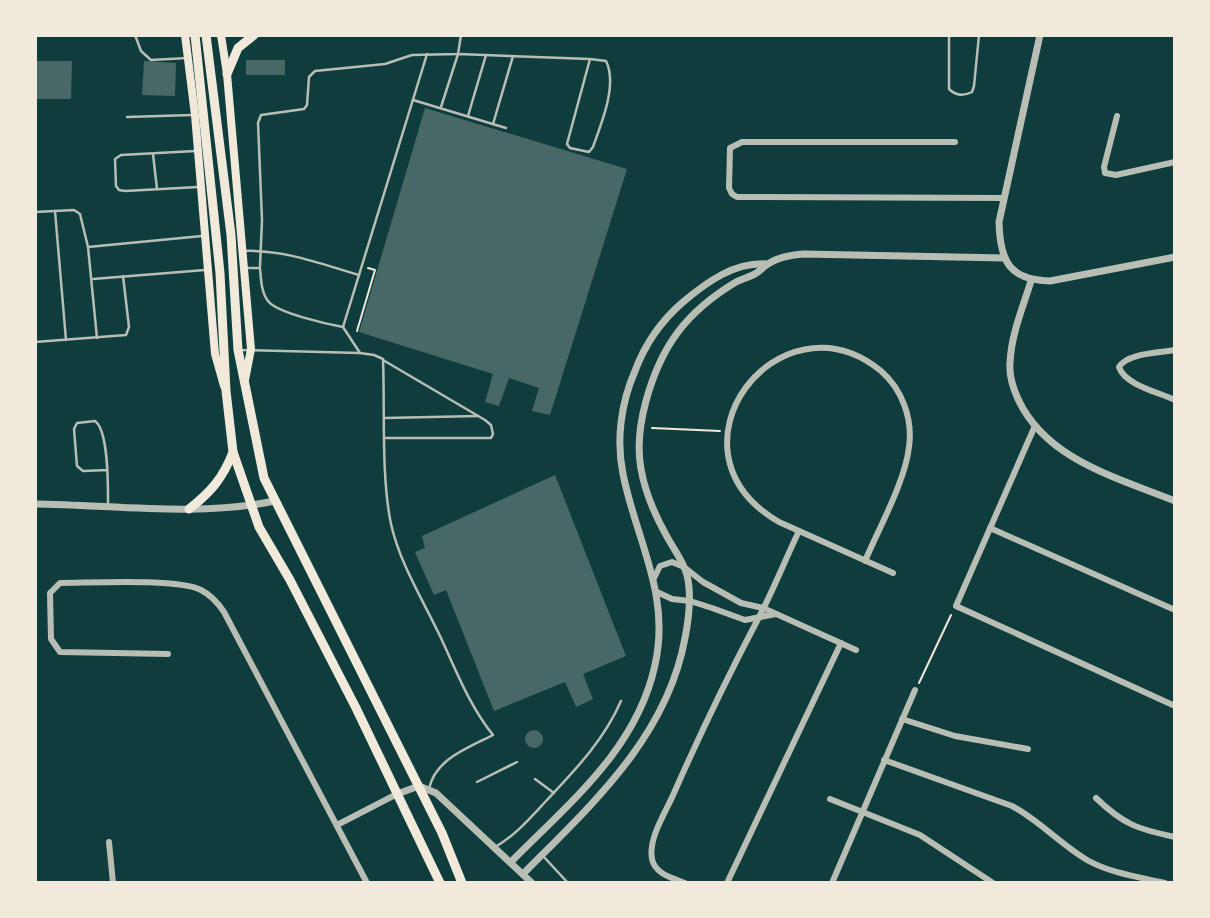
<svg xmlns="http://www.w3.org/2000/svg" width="1210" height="918" font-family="Commissioner,sans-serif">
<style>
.building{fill:#486865}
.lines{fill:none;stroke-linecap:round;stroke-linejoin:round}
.path{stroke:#f1e9da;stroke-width:2}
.service{stroke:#b8beb3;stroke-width:2.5}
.minor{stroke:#b8beb3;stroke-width:6}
.tertiary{stroke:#b8beb3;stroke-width:7}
.secondary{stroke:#f1e9da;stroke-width:8}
.primary{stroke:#f1e9da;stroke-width:9}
</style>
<rect width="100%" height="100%" fill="#0f3d3e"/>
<g class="building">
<rect x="246" y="60" width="39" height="15"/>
<polygon points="35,61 72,61 71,99 35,99"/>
<polygon points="144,61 176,63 175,96 142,95"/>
<polygon points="425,108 627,169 550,415 532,411 539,388 509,378 499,406 485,402 493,374 359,332"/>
<polygon points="555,475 626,656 583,674 593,699 576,707 565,682 494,711 446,590 434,595 415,552 425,548 422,536"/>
<circle cx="534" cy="739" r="9"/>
</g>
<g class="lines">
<g class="path">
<polyline points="357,331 375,270 368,268"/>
<polyline points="652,428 720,431"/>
<polyline points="919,683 951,615"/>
</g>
<g class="service">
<polyline points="135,35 141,51 151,60 187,58"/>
<path d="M 949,35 L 949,89 C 956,96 964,96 972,92 L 974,86 L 979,35"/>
<polyline points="413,100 506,128"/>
<path d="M 441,107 L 458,54 L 590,59 L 606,61 C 618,85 601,124 593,147 L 589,152 L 570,148 L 567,144 L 590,59"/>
<polyline points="468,116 486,55"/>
<polyline points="127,117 192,115"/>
<polyline points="493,124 513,56"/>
<polyline points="195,151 121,155 115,159 116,186 119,190 125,191 198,187"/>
<polyline points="153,154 157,189"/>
<polyline points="55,211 66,340"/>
<polyline points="35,212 74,210 80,214 88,247 97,338"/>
<polyline points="88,247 202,236"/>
<path d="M 243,251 C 283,249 321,264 359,275"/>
<polyline points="260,266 262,220 258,123 261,115 304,109 307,105 309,77 315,71 385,64 412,55 458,54 461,35"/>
<path d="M 247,268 L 260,268 C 261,278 261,292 268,301 C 277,313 327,324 343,327 L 427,54"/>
<polyline points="93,279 205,270"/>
<polyline points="343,327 360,353"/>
<polyline points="35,342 126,335 129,327 123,276"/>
<path d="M 241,350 L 360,353 L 374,355 L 383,359 C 385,410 381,476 391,524 C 400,564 423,600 440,636 C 456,670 469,705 493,735 C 468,748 435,759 429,789"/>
<polyline points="383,360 485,420 491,425 493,434 491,438 385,438"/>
<polyline points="385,418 478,416"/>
<path d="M 107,470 L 83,471 L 77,466 L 74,429 L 77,423 L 95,421 C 109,431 108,488 108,506"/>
<polyline points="535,779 554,793"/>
<polyline points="477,782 517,762"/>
<path d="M 495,847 C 516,835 531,817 547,800 C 576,769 604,740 621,701"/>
<polyline points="544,857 568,883"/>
</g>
<g class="minor">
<polyline points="1117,116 1104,167 1105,173 1116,175 1175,162"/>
<polyline points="955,142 742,142 730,148 729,188 732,194 737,197 1004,198"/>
<path d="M 1175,350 C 1159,353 1127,353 1119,367 C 1125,385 1158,392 1175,400"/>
<polyline points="1034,428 956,606 1175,706"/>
<polyline points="990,528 1175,610"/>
<path d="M 865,561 C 879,528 905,482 909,447 C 913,419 902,389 881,371 C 779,288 655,450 779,522 L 893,573"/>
<polyline points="654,578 660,566 672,562 684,567 703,582 741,603 763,608 856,650"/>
<polyline points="657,592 672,599 690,601 712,608 745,620 776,614"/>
<path d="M 168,654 L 60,652 L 51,639 L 50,593 L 60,583 C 90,583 177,578 201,590 C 211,595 218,603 224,612 L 367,883"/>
<polyline points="902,719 955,736 1028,749"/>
<path d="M 884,760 L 1012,806 C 1039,820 1060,844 1087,860 C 1110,873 1138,877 1165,883"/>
<path d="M 1096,798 C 1124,825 1138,829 1175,837"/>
<polyline points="830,799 920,835 993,883"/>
<polyline points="337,825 397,794"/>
<polyline points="109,842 113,883"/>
<path d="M 685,883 C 672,878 655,874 652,859 C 648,838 666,812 674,793 C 700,734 728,676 758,619 C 773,591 785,560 799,531"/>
<polyline points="727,883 841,643"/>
<polyline points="832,883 915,690"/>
</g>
<g class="tertiary">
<path d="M 1040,35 L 999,222 C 1000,261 1009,280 1050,281 L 1175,257"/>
<path d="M 1031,281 C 1023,307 1011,335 1010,363 C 1009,376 1013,388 1018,399 C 1046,460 1118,478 1175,501"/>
<path d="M 35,504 C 115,505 196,517 275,501"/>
<polyline points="397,794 419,786 436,793 532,883"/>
<path d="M 511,862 C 569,803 637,749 655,665 C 671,594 636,540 623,474 C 616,440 621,403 635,371 C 645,344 661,321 683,302 C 707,282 734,262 767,264"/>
<path d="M 523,874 C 590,806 667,738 685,638 C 689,618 692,596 687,575 C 683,560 672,547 665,533 C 654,513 645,492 641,469 C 637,447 640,423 646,401 C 661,346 686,312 736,282 C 742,279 749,277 755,274 C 760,271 763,267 768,264 C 778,257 790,255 803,254 L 1005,258"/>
</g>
<g class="secondary">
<polyline points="185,35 195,115 215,354 224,386"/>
<polyline points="221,35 227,74 251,349 245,380"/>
</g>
<g class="primary">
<polyline points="195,35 220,273 226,391 233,452 259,527 290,580 356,708 440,883"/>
<polyline points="206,35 231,235 238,350 264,478 442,833 462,883"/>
<polyline points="227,74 238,48 254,35"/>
<path d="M 189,509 C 211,492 223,478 233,452"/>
</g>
</g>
<rect width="1210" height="918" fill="none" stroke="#f1e9da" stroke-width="74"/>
</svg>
